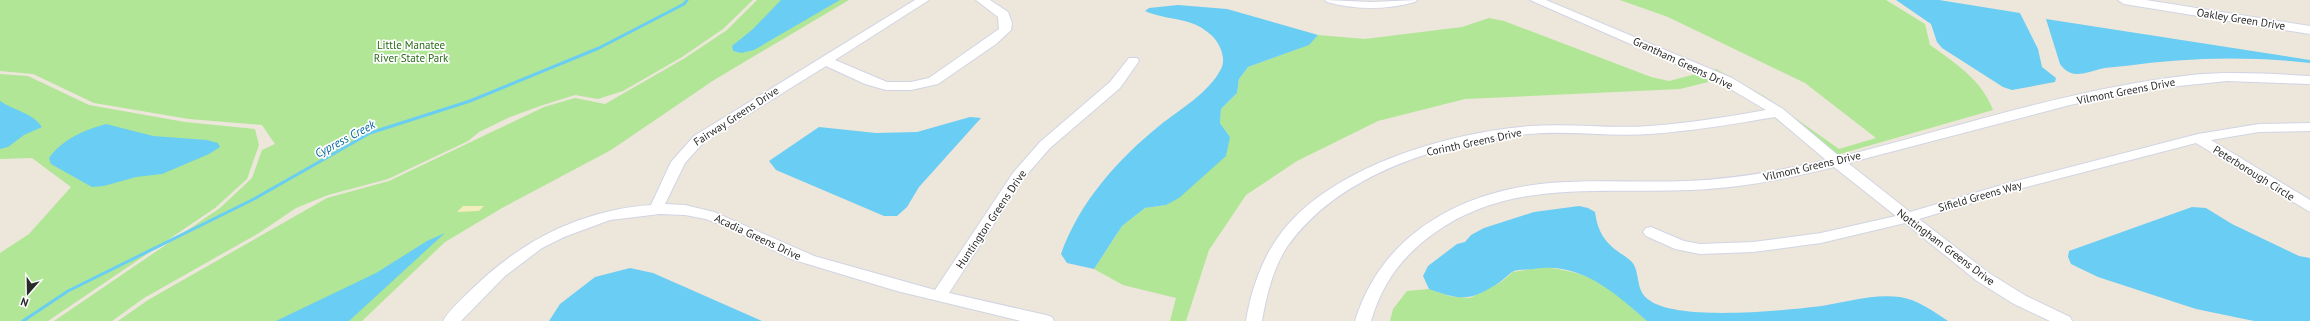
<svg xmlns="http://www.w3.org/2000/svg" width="2310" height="321" font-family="'PT Sans',sans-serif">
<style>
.green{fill:#b0e695}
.sand{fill:#f3ecbd}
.water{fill:#6acdf3}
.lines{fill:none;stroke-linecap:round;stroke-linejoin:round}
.stream{stroke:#6acdf3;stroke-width:3}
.minor-casing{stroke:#d1d4e4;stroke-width:2}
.minor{fill:#fff;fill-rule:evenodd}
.labels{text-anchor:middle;stroke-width:3.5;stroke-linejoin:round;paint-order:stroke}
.street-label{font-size:11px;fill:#2a2a2a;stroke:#fff}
.park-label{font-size:11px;fill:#276a17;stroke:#fff}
.water-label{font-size:12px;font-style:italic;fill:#086aa0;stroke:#fff}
</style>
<rect width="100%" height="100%" fill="#ede6db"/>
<g class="green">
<polygon points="0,0 753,0 723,29 682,57 623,91 598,99 575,95 543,105 510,117 479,132 468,141 388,179 328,195 296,208 259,233 144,298 112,321 54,321 220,208 252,178 262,150 275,144 262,125 189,119 94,103 33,74 0,71"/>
<polygon points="757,0 849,0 714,80 611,150 502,208 445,242 362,321 118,321 148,300 327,198 389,181 544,107 575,98 605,104 685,58 727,30"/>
<path d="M 1620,0 L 1886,0 L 1925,24 L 1930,45 C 1955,63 1982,80 1993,110 L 1826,158 L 1759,106 L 1716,80 L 1680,89 L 1465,99 L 1378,121 L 1297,161 L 1246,195 L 1209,250 L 1186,321 L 1170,321 L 1176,298 L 1123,285 L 1094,269 L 1122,226 L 1145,208 L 1166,205 L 1230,137 L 1220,123 L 1221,109 L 1237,93 L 1239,79 L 1248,67 L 1308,45 L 1318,35 L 1365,39 L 1462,27 L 1489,18 L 1504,21 L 1651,77 L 1669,81 L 1716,69 L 1764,96 L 1839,149 L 1876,138 L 1805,83 L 1668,17 Z"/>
<polygon points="0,74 28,76 89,105 185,122 255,129 259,145 247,179 215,208 48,321 0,321 0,253 29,234 71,187 32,158 0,159"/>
<path d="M 1544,267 C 1596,273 1610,288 1647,321 L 1390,321 L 1393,309 L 1407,291 L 1429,289 L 1449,296 L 1470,298 L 1501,282 L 1513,272 Z"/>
</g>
<polygon class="sand" points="463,206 484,206 479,211 457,212"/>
<g class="water">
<polygon points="781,0 840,0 754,50 741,53 733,51 732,46 753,29"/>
<polygon points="1896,0 1939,0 2020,13 2038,49 2042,67 2056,78 2055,82 2012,90 2003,87 1942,48 1937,42 1931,24"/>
<path d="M 1178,5 L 1227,9 L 1318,35 L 1309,45 L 1248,67 L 1239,79 L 1237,93 L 1221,109 L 1220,123 L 1230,137 L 1226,156 L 1179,198 L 1166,205 L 1145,208 L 1122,226 L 1094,269 L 1067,263 L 1061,254 C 1079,203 1117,160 1159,126 C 1180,109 1208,94 1221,69 C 1227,58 1219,41 1210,34 C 1190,16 1167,21 1145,11 L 1149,8 Z"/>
<path d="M 2046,19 L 2310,60 L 2310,63 C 2248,56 2187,57 2125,66 C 2117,67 2108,67 2100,69 C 2085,73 2071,80 2060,64 Z"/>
<path d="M 0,101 C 13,110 33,113 42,127 L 24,135 L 8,147 L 0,149 Z"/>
<polygon points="970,117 981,118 919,187 907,207 897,216 884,216 776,170 769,161 819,127 876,133 917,132"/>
<path d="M 106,124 L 153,136 L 207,140 L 218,143 L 220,147 L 209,154 L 162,174 L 136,177 L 104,186 L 92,187 L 51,164 L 49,158 C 63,139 84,130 106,124 Z"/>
<path d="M 1579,206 L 1588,208 L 1595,212 C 1598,233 1605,243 1623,255 C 1626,257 1632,261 1634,265 C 1640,277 1636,291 1649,300 C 1677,321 1777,311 1813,307 C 1841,304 1871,293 1900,297 C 1918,300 1933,311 1948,321 L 1647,321 C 1614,292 1580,261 1533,269 C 1527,270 1517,269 1512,272 C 1508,275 1504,279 1500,282 C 1471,301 1462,301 1429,289 L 1423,276 L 1428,266 L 1457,244 L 1465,242 L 1471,235 L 1484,228 L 1534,212 Z"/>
<polygon points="2192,207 2206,208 2232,224 2299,256 2310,258 2310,321 2254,321 2196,309 2098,277 2071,264 2068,257 2069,251"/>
<polygon points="445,233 349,321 276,321 376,273 427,241"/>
<polygon points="630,268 653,273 762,321 549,321 560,304 595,277"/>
</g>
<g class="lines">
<polyline class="stream" points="23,321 68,291 254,199 370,133 470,101 599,48 684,4 687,0"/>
<g class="minor-casing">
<g id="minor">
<path d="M 915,0 L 929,0 L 835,60 L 887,82 L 911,82 L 929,78 L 999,29 L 998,17 L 976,0 L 990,0 L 1008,12 L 1012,23 L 1011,30 L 996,44 L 938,84 L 911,90 L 886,90 L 865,84 L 826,66 L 704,142 L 685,163 L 665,204 L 685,205 L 714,212 L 814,256 L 935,290 L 1013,173 L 1040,142 L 1110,82 L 1129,58 L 1137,58 L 1139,61 L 1120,88 L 1050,148 L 1023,179 L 949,293 L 1046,315 L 1052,317 L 1054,321 L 1021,321 L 897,291 L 791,259 L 729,228 L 706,219 L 685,215 L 660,214 L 610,220 L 564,237 L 542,248 L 505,276 L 461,321 L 443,321 C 450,309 462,299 472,289 C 521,241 581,210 651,205 L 671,162 L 694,136 Z"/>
<path d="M 1325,0 L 1371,2 L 1417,0 L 1415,2 C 1385,10 1357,10 1327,2 Z"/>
<path d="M 1530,0 L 1546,0 L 1732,78 L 1783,109 L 1840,157 C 1955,128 2073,88 2192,75 C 2231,71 2271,74 2310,76 L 2310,84 L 2227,81 L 2140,90 L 2070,105 L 1848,163 L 1910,212 L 2005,184 L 2198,134 L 2259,124 L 2310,123 L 2310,131 L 2259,132 L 2211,140 L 2310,200 L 2310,212 L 2196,143 L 2015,190 L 1919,219 L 1989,273 L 2026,296 L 2070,317 L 2072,321 L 2050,321 L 2014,304 L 1977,281 L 1905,223 L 1821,243 L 1753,252 L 1700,254 L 1675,249 L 1646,236 L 1643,232 L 1646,228 L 1651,227 L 1684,241 L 1700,244 L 1753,242 L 1821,233 L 1896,216 L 1834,167 C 1787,179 1740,188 1691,190 C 1602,194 1509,178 1433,234 C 1401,257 1382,284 1371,321 L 1355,321 C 1382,233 1462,191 1549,183 C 1595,179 1640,183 1686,181 C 1734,179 1780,171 1826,160 L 1775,117 C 1734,124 1692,131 1650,134 C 1610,137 1569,130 1529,134 C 1443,142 1339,173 1287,247 C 1273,268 1266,297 1262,321 L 1246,321 C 1252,284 1267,244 1295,217 C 1351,161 1454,132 1531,126 C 1571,123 1611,129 1650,126 C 1689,123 1728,117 1766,110 L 1722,84 Z"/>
<polygon points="2118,0 2146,0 2310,26 2310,34 2124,4"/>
</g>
</g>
<use href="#minor" class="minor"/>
</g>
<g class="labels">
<g class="street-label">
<text transform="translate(2241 19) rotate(9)" y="4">Oakley Green Drive</text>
<text transform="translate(1683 63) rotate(25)" y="4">Grantham Greens Drive</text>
<text transform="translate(2126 91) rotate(-11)" y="4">Vilmont Greens Drive</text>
<text transform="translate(736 116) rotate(-33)" y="4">Fairway Greens Drive</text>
<text transform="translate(1474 142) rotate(-12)" y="4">Corinth Greens Drive</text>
<text transform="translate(1812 166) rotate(-13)" y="4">Vilmont Greens Drive</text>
<text transform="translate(2254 173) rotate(32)" y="4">Peterborough Circle</text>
<text transform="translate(1980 196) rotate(-16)" y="4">Sifield Greens Way</text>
<text transform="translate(991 219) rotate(-56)" y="4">Huntington Greens Drive</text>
<text transform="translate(758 237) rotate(25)" y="4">Acadia Greens Drive</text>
<text transform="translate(1946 247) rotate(37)" y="4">Nottingham Greens Drive</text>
</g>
<g class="park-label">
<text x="411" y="49">Little Manatee<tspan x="411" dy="13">River State Park</tspan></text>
</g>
<g class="water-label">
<text transform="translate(345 139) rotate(-28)" y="4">Cypress Creek</text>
</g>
</g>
<g transform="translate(28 293) rotate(200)" stroke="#ffffff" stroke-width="3" paint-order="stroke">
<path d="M0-3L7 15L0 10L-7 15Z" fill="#2a2a2a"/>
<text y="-6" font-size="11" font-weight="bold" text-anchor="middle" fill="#2a2a2a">N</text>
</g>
</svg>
